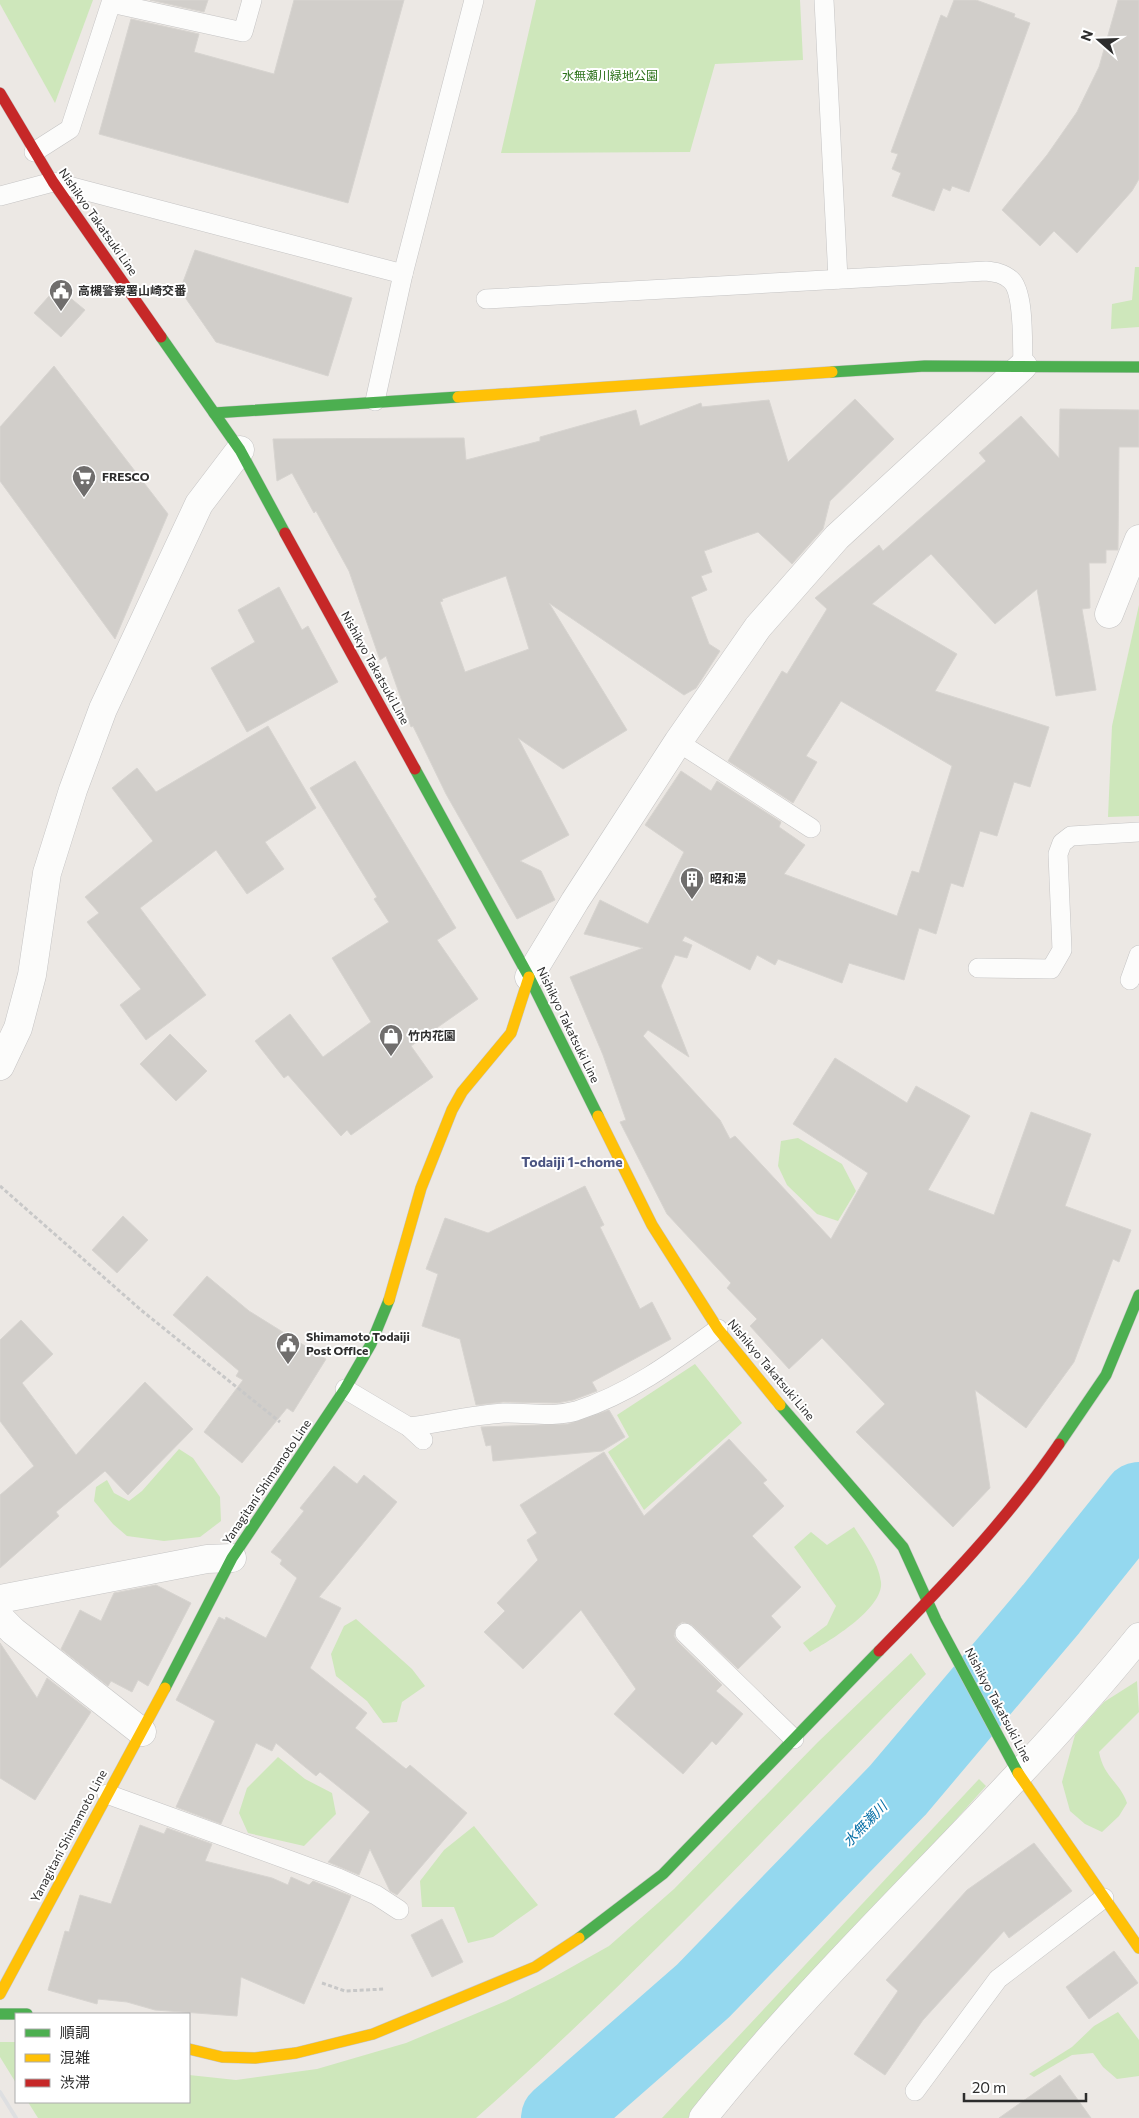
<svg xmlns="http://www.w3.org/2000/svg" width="1139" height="2118" font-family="Commissioner,'Noto Sans JP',sans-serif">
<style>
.green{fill:#cee7bb}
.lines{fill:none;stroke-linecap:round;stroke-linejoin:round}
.river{stroke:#94d8ef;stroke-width:74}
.building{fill:#d1ceca;stroke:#d7d4d0;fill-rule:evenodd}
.lane-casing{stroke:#c5c4c4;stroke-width:20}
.street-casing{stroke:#c5c4c4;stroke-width:29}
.fast-casing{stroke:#c5c4c4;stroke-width:12}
.slow-casing{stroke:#c5c4c4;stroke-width:12}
.jam-casing{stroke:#c5c4c4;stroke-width:12}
.path{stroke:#c8c8c8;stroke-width:3;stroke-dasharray:4 2.5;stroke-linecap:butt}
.lane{stroke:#fcfcfb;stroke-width:19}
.street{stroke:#fcfcfb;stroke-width:28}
.fast{stroke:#4caf50;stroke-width:11}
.slow{stroke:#ffc107;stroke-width:11}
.jam{stroke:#c62828;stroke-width:11}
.rail{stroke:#dedfe1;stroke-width:4}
.labels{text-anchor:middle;stroke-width:4;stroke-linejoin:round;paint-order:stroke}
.park-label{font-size:12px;fill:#2a7018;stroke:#fff}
.street-label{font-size:12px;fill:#2d2d2d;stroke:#fff}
.poi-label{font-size:12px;font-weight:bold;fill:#2d2d2d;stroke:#fff;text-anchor:start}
.neighbourhood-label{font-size:14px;font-weight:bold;fill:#4b5481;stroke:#fff}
.water-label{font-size:14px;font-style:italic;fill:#0770a7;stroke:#fff}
</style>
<rect width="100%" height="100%" fill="#ece8e4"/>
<g class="green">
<polygon points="0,0 93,0 55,103 0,4"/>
<polygon points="536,0 800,0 803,60 715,64 690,152 501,153"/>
<polygon points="1135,267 1139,267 1139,327 1111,329 1112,304 1132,300"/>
<polygon points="1139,605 1139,816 1108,817 1112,726"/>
<polygon points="798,1138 842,1164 856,1191 838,1221 817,1214 787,1185 778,1166 781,1141"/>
<polygon points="695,1364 742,1423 644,1510 608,1452 629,1437 617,1415"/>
<polygon points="179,1449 193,1458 220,1497 221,1521 200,1537 164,1541 127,1536 113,1524 94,1501 96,1487 107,1480 114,1493 129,1501 142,1491"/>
<path d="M 854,1527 C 865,1544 878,1561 881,1582 C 884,1608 830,1641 810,1652 L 803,1643 L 827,1625 L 836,1606 L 794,1547 L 811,1532 L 827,1545 Z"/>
<polygon points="356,1619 412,1669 425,1686 402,1702 397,1722 383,1723 367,1701 336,1676 331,1654 344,1626"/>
<path d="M 911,1653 L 926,1674 C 778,1824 634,1979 476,2118 L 38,2118 L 28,2102 L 189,2102 L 189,2075 L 236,2080 L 317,2069 L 406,2043 L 506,2001 L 554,1977 L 609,1946 L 674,1889 L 818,1742 Z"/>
<path d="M 1137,1681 L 1139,1712 L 1099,1752 C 1104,1778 1120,1782 1127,1803 L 1119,1816 L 1102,1832 L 1085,1824 L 1070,1811 L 1062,1782 L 1075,1735 L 1104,1702 Z"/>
<polygon points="278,1757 305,1779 332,1793 336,1814 304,1846 248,1833 239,1813 247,1788"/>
<polygon points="979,1779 986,1786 688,2118 662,2118"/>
<polygon points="474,1826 538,1905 493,1937 468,1943 454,1907 422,1907 420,1881 444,1850"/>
<polygon points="1118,2012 1139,2040 1139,2076 1117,2079 1103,2067 1093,2053 1072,2055 1034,2077 1029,2074 1072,2047 1094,2026"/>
<polygon points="0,2042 16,2042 16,2083 0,2057"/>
</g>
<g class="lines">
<polyline class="river" points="558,2118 703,1991 898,1790 1051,1609 1139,1499"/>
</g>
<g class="building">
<polygon points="150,0 208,0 204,12"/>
<polygon points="294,0 404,0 348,203 99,134 131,19 199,34 194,52 274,74"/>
<polygon points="954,0 976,0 1015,14 1014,17 1030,23 969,192 952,186 950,191 943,188 934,211 892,196 901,173 892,169 898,154 891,152 941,15 947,18"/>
<polygon points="1118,0 1139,0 1139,179 1132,191 1077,253 1054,231 1040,246 1002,210 1047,155 1077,112 1099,67"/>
<polygon points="195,250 352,298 328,376 216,342 180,290"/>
<polygon points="57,287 85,310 61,337 34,313"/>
<polygon points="54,366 168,514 115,639 0,481 0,427"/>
<path d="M 855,399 L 894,439 L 830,501 L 823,529 L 792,564 L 758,532 L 704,551 L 712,572 L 701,576 L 707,590 L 691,597 L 709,644 L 720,651 L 696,688 L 684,695 L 549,603 L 627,730 L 563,769 L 518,738 L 569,835 L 520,861 L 541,871 L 555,900 L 517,919 L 446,794 L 413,726 L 411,727 L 386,656 L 380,660 L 349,571 L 316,511 L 314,513 L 292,473 L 277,481 L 273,439 L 464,438 L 466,460 L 540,441 L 540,437 L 636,410 L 640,426 L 701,403 L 702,407 L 769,400 L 788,462 ZM 506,576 L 529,649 L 465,672 L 440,602 L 443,601 L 442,599 Z"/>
<polygon points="1060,409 1139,410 1139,447 1119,447 1118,550 1106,550 1106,563 1089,563 1090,608 1082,609 1096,690 1056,696 1037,589 995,624 931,554 872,604 957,654 935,691 1049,727 1030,787 1014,782 997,836 980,831 963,887 951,883 936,934 919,928 904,980 849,963 842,983 778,959 775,965 757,955 750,970 685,936 682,941 692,945 687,958 675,955 661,986 689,1057 648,1030 643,1036 720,1120 730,1139 735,1136 831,1239 868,1173 793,1124 835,1058 907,1103 916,1086 970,1116 928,1190 994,1215 1031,1112 1091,1134 1065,1206 1131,1230 1119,1262 1113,1259 1074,1362 1026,1428 975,1390 990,1488 953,1527 856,1432 885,1404 822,1338 789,1369 750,1326 757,1319 727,1288 731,1283 667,1214 620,1122 626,1120 603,1055 570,977 643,948 584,934 600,900 648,924 684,852 645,825 681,771 711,791 717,781 781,822 779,827 805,845 784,874 897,916 912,871 919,873 952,766 841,701 806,756 817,762 793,803 728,761 782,671 787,674 827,609 815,598 879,545 883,551 986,461 979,453 1021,416 1059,458"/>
<polygon points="279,587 302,630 308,626 338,682 247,732 211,668 255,642 238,610"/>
<polygon points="268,726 316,808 265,842 284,869 247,894 216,850 140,908 206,995 146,1040 120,1005 141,989 87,922 99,913 85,897 153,841 112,788 137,768 156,792"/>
<polygon points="355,761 456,928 437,940 478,999 411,1046 433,1077 351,1135 347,1130 341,1136 288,1075 284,1078 255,1041 290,1014 323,1057 371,1022 332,958 389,922 374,899 377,897 310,788"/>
<polygon points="170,1034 207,1071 176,1101 140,1064"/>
<polygon points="585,1186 604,1225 600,1227 640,1309 652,1302 671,1339 592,1382 597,1391 573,1400 557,1403 503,1402 476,1405 460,1339 422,1326 438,1274 426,1269 445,1218 488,1233"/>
<polygon points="123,1216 148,1240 117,1273 92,1250"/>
<polygon points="207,1276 249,1311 326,1359 293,1412 287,1408 242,1463 204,1432 243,1380 236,1376 239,1371 173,1315"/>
<polygon points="21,1320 53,1354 22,1383 76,1455 145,1382 193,1429 128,1495 105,1471 56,1512 59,1516 0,1568 0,1495 34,1466 0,1421 0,1340"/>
<polygon points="609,1410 625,1437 602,1451 493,1461 491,1445 486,1446 481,1427 568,1424"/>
<polygon points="729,1439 767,1480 763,1483 784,1506 752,1536 801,1587 771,1616 781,1627 738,1669 692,1625 682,1622 677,1626 674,1636 677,1641 722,1685 716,1691 743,1714 716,1745 712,1741 683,1774 614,1714 636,1689 581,1610 523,1669 484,1632 505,1611 497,1603 538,1560 527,1540 537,1533 520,1505 604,1452 644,1516"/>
<polygon points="334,1466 357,1484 364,1475 397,1502 319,1597 341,1608 310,1668 367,1713 355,1728 406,1769 410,1765 467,1813 397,1895 390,1891 370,1849 359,1875 328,1862 370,1812 320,1772 316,1776 276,1743 272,1751 256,1743 221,1824 176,1807 215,1721 176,1700 219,1617 225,1620 226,1617 266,1638 297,1578 280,1564 282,1560 271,1552 304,1511 300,1508"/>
<polygon points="156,1585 191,1603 148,1686 138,1680 132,1692 111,1681 108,1686 61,1649 80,1610 101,1621 114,1593"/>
<polygon points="0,1643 37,1698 47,1678 91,1712 35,1800 0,1778"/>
<polygon points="140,1825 164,1834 167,1828 212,1844 205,1861 272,1878 288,1885 291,1877 309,1885 313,1881 351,1896 304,2004 241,1977 237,2016 155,2010 127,2002 98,1999 97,2004 48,1990 65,1931 69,1932 80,1895 111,1904"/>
<polygon points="1034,1843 1072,1891 1009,1938 1004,1931 923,2020 885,2075 854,2054 898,1991 886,1980 967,1890"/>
<polygon points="442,1919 463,1962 432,1977 411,1935"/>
<polygon points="1114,1951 1138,1983 1089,2019 1066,1987"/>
<polygon points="1060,2075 1091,2118 999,2118"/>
</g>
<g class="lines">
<g class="lane-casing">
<g id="lane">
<polyline points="824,0 838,279"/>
<polyline points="34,152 70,129 111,3 243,32 252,0"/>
<polyline points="0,196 53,182 403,274"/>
<path d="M 486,299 L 986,271 C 995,272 1003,273 1011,280 C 1025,293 1022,345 1023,366"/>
<polyline points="375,401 403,274 474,0"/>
<polyline points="678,742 811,828"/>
<polyline points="978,968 1051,969 1062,950 1058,854 1062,843 1071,836 1139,832"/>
<polyline points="1130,980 1139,955"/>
<polyline points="345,1389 409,1427 423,1440"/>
<path d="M 409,1427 C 440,1423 472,1415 503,1413 C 528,1412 551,1418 576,1411 C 629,1394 674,1361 718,1329"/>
<polyline points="685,1633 794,1739"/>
<polyline points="107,1794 338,1878 376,1895 399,1910"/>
<polyline points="915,2091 998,1979 1104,1898"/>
</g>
</g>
<g class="street-casing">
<g id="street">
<polyline points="1109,614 1139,539"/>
<polyline points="529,977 575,901 678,742 758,627 837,537 1023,366"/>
<polyline points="0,1066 18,1028 32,975 47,873 73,790 103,709 199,504 240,450"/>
<polyline points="0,1599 207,1559 232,1558"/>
<polyline points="0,1618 13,1631 142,1732"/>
<path d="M 703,2118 C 838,1948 1003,1806 1139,1637"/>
</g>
</g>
<g class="fast-casing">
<g id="fast">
<polyline points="161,337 240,450 285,533"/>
<polyline points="832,372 925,366 1139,367"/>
<polyline points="214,413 458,397"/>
<polyline points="415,769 529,977 598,1116"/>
<polyline points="780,1405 903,1547 936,1620 1018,1773"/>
<polyline points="1059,1444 1106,1375 1139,1295"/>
<polyline points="165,1688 232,1558 345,1389 371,1344 389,1300"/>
<polyline points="579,1938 663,1874 879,1651"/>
<polyline points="0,2014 27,2014"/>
</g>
</g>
<g class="slow-casing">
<g id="slow">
<polyline points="458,397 832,372"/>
<polyline points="598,1116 652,1225 718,1329 780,1405"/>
<polyline points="389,1300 421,1188 452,1110 462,1092 511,1033 529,977"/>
<polyline points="1018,1773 1139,1948"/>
<polyline points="0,1994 165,1688"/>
<polyline points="189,2049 222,2057 255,2058 296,2053 373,2034 535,1967 579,1938"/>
</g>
</g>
<g class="jam-casing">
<g id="jam">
<polyline points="0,93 53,182 161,337"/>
<polyline points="285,533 415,769"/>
<path d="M 879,1651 C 944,1585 1007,1520 1059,1444"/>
</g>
</g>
<g class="path">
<polyline points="0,1186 141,1310 280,1422"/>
<polyline points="322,1983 345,1991 384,1989"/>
</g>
<use href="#lane" class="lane"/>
<use href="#street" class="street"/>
<use href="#fast" class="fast"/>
<use href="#slow" class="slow"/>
<use href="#jam" class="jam"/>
<polyline class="rail" points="0,2092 16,2118"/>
</g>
<defs>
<g id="civic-pin" transform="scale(1.25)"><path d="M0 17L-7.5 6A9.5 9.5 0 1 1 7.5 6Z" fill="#706e6d" stroke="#fff"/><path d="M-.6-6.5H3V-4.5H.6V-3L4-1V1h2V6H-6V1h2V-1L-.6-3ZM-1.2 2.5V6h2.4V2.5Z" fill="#fff"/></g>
<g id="supermarket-pin" transform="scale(1.25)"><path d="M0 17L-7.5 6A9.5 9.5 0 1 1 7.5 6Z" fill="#706e6d" stroke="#fff"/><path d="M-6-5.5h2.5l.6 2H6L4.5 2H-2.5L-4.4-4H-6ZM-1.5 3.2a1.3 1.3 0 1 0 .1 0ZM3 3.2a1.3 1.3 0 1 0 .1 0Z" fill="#fff"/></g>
<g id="building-pin" transform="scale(1.25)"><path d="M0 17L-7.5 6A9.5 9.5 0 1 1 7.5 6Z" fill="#706e6d" stroke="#fff"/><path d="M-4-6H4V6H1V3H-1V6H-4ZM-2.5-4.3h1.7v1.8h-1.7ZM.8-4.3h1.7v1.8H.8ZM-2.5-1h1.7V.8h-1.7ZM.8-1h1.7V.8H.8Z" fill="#fff"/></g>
<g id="shop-pin" transform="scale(1.25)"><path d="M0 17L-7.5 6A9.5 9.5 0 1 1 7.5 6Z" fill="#706e6d" stroke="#fff"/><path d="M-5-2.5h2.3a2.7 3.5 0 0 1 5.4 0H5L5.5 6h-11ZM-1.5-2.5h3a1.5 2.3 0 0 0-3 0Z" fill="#fff"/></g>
</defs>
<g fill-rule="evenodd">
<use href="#civic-pin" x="61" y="291"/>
<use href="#supermarket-pin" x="84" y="477"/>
<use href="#building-pin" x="692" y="879"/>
<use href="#shop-pin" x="391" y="1036"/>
<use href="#civic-pin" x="288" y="1344"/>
</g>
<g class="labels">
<g class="park-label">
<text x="610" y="80">水無瀬川緑地公園</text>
</g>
<g class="street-label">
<text transform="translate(98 222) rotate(55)" y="4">Nishikyo Takatsuki Line</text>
<text transform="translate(375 668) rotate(61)" y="4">Nishikyo Takatsuki Line</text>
<text transform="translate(568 1025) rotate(64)" y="4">Nishikyo Takatsuki Line</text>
<text transform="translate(771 1370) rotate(50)" y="4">Nishikyo Takatsuki Line</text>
<text transform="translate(267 1482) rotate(-56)" y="4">Yanagitani Shimamoto Line</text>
<text transform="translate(998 1705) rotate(62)" y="4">Nishikyo Takatsuki Line</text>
<text transform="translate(69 1836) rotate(-62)" y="4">Yanagitani Shimamoto Line</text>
</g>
<g class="poi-label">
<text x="78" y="295">高槻警察署山崎交番</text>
<text x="102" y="481">FRESCO</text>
<text x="710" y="883">昭和湯</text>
<text x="408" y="1040">竹内花園</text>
<text x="306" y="1341">Shimamoto Todaiji<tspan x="306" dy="14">Post Office</tspan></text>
</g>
<g class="neighbourhood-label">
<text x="572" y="1167">Todaiji 1-chome</text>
</g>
<g class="water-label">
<text transform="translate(865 1824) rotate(-46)" y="5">水無瀬川</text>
</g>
</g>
<rect x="15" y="2013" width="175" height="90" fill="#ffffff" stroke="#ababab"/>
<rect x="25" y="2029" width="25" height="8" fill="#4caf50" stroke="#ababab"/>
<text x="60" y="2038" font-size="15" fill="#2d2d2d">順調</text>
<rect x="25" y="2054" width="25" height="8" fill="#ffc107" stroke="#ababab"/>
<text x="60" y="2063" font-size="15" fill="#2d2d2d">混雑</text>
<rect x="25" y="2079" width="25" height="8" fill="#c62828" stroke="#ababab"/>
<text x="60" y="2088" font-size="15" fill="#2d2d2d">渋滞</text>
<g transform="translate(1099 40) rotate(290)" stroke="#ffffff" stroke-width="4" paint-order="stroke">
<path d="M0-4L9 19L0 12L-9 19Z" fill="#2d2d2d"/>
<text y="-8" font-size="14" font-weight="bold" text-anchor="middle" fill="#2d2d2d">N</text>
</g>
<path d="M964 2093v8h122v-8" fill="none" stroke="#2d2d2d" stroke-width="2.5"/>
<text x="972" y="2093" font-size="15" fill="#2d2d2d" stroke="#ffffff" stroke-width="4" paint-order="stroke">20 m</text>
</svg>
